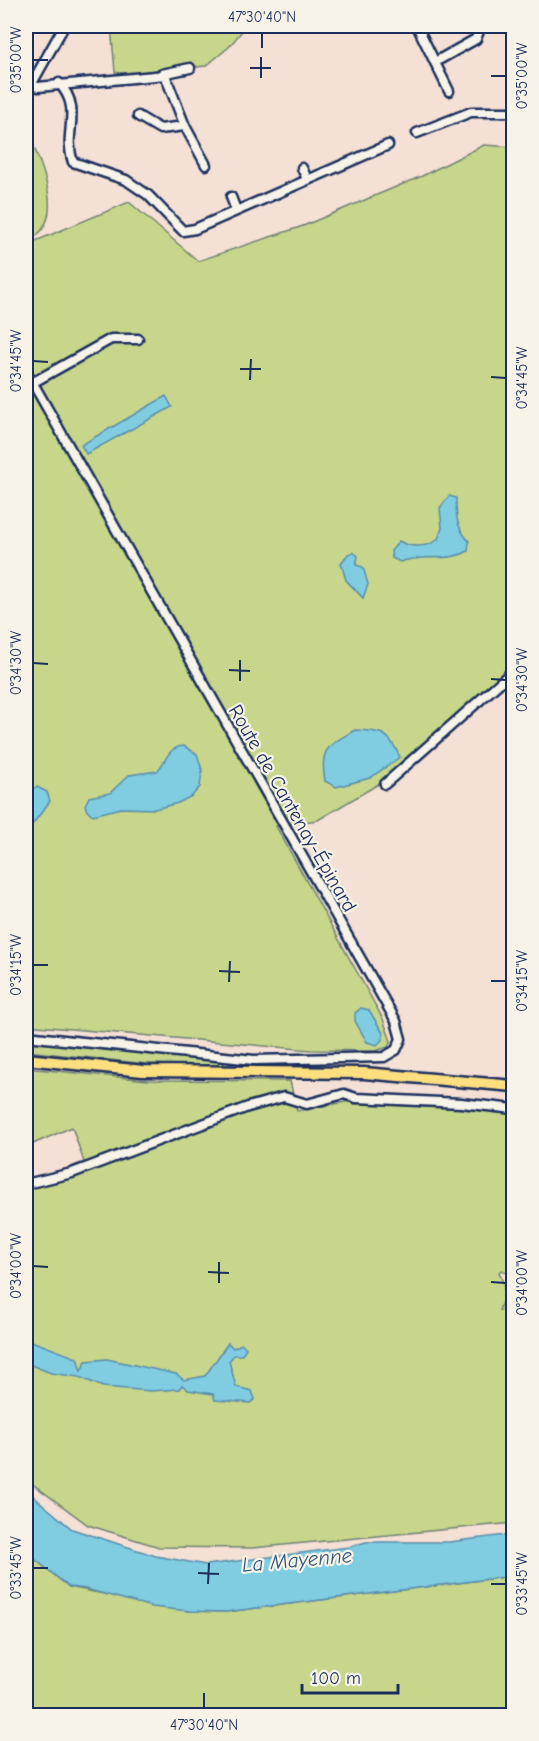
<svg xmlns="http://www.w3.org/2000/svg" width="539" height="1741" font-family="'Comic Neue',sans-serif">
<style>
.green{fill:#c7d68a;stroke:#718274;stroke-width:1.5}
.water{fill:#80cce0;stroke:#588dac;stroke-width:1.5}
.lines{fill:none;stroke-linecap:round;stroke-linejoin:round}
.minor-casing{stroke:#1b2f5e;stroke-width:13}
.major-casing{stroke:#1b2f5e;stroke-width:15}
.minor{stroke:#f7f3e8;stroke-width:8}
.major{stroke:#fddf80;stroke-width:10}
.ticks{fill:none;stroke:#1b2f5e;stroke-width:2}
.labels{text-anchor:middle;stroke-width:4.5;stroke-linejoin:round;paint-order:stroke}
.street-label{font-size:20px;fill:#1b2f5e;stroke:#f7f3e8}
.water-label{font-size:21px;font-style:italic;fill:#34567e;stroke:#f7f3e8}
.neatline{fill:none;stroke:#1b2f5e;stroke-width:2}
.ticks-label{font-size:15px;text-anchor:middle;fill:#1b2f5e}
</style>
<rect width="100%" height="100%" fill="#f4e0d4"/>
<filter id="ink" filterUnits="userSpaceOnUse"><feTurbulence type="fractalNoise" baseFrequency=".0167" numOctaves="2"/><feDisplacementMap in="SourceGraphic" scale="12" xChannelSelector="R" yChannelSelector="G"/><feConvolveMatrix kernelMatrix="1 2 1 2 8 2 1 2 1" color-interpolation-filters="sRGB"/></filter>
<g filter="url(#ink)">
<g class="green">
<polygon points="111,26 246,26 229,47 206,66 123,74 115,72"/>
<path d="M 26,127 C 38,160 72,222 26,242 Z"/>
<polygon points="484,145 513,147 513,666 399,772 318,820 276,826 383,1019 391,1041 388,1047 375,1051 311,1050 26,1025 26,245 129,202 198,261 303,226 422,176"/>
<polygon points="26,1040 224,1061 223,1067 218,1067 148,1064 26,1051"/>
<path d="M 26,1068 L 148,1080 L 290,1081 L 297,1111 L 351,1101 L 355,1104 C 406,1095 462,1107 513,1111 L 513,1277 L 502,1270 L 499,1272 C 506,1287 505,1296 499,1310 L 513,1311 L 513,1523 L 252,1548 L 159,1547 L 88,1525 L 26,1479 L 26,1186 L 67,1175 L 66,1169 L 84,1162 L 72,1127 L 26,1147 Z"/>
<polygon points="26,1552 69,1587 189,1611 226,1612 513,1576 513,1715 26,1715"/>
</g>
<g class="water">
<polygon points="166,396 172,407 86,454 81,445"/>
<path d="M 449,496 L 456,498 C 456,516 456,527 469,541 L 468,551 C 448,563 422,553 400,562 L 392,558 L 391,551 L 399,541 C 410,548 428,548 438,539 L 442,528 L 440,508 Z"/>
<polygon points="353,552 358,556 356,565 363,567 368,584 363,598 346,580 341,563 348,554"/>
<path d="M 355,730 C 383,732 388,731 400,757 L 370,778 L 336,787 L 325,781 C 319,748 328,746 355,730 Z"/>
<path d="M 184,746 L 197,754 L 202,770 L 200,787 L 192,796 L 178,803 L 155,809 L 121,808 L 93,815 L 87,811 L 85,805 L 89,797 L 110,793 L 129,775 L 157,771 C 167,761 167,747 184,746 Z"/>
<polygon points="37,787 47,792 50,801 26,833 26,790"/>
<polygon points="361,1008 369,1010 383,1033 382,1040 377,1045 367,1042 355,1021 355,1013"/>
<polygon points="26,1339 77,1358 81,1371 86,1361 107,1359 176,1374 184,1380 205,1376 228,1343 233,1348 242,1344 246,1348 242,1355 234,1355 229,1361 236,1387 252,1391 255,1399 250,1403 215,1400 213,1394 188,1390 182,1385 179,1389 151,1391 103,1387 79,1377 51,1373 26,1363"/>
<polygon points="26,1490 72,1529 156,1556 206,1565 349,1547 366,1542 449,1542 513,1534 513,1576 226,1612 189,1611 152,1607 86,1589 69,1587 26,1552"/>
</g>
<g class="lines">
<g class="minor-casing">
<g id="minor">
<polyline points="417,26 449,91"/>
<polyline points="435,62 476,39 481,26"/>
<polyline points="162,74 190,68"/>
<path d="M 59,83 C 84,110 62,132 73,162 L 126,180 L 148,195 L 183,231 L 195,229 L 388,145"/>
<polyline points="31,85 64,26"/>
<polyline points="26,92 31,85 38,87 165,75 185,126 206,165"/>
<polyline points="138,116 160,129 185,126"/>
<polyline points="417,133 471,112 514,112"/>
<polyline points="302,168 307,179"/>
<polyline points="231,197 236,210"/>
<polyline points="26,371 396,1021 401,1039 396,1050 384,1057 254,1060 26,1036"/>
<polyline points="32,383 111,339 138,339"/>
<polyline points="385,784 514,670"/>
<polyline points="26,1184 72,1173 248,1107 284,1097 307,1104 344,1094 356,1098 461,1103 514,1109"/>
</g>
</g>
<g class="major-casing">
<polyline id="major" points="26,1059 143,1071 364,1073 514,1086"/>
</g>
<use href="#minor" class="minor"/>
<use href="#major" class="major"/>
</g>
</g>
<path class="ticks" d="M 262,48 L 262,33M 33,60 L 48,60M 250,68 L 271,68M 491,76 L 506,76M 261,78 L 261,57M 33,361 L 48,362M 240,369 L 261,369M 491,377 L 506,378M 250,380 L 251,359M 33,663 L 48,664M 229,670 L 250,671M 491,679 L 506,680M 240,681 L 240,660M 33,965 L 48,965M 219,971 L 240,972M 491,981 L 506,981M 229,982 L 230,961M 33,1266 L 48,1267M 208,1272 L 229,1273M 491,1282 L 506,1283M 219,1283 L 219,1262M 33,1568 L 48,1568M 198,1573 L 219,1574M 208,1584 L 209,1563M 491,1584 L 506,1584M 204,1708 L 204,1693"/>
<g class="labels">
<g class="street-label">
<text transform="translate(293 808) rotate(60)" y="7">Route de Cantenay-Épinard</text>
</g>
<g class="water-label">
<text transform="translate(297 1560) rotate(-5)" y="7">La Mayenne</text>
</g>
</g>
<rect width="539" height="1741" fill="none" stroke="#f7f3e8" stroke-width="66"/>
<path d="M302 1684v9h96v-9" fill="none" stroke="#1b2f5e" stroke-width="3"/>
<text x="311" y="1684" font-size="18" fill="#1b2f5e" stroke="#f7f3e8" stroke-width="4.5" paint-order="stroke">100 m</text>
<rect x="33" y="33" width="473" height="1675" class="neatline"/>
<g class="ticks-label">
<text x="262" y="22">47°30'40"N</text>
<text transform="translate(16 60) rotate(-90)" y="5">0°35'00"W</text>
<text transform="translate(522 76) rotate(-90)" y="5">0°35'00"W</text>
<text transform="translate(16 361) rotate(-90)" y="5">0°34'45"W</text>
<text transform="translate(522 378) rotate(-90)" y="5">0°34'45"W</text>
<text transform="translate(16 663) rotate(-90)" y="5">0°34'30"W</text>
<text transform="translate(522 680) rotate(-90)" y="5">0°34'30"W</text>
<text transform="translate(16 965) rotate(-90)" y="5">0°34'15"W</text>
<text transform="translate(522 981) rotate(-90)" y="5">0°34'15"W</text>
<text transform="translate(16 1266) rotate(-90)" y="5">0°34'00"W</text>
<text transform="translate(522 1283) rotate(-90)" y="5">0°34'00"W</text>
<text transform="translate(16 1568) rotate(-90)" y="5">0°33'45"W</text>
<text transform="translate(522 1584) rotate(-90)" y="5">0°33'45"W</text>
<text x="204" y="1730">47°30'40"N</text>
</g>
</svg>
